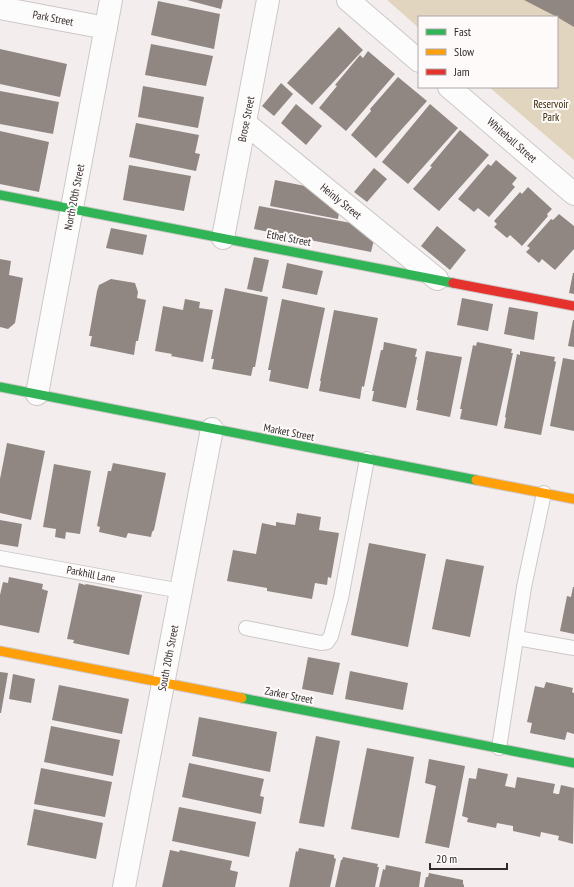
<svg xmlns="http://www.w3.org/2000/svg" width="574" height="887" font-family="'PT Sans Narrow',sans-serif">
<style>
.green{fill:#e2d5bf}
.building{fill:#918782}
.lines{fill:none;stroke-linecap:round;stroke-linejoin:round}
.lane-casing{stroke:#cdc8c8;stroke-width:16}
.street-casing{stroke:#cdc8c8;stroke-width:24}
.fast-casing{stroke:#cdc8c8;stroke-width:11}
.slow-casing{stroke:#cdc8c8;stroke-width:11}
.jam-casing{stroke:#cdc8c8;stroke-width:11}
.lane{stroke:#fdfcfc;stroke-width:14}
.street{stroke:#fdfcfc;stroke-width:22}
.fast{stroke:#30b455;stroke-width:9}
.slow{stroke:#ff9f0a;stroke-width:9}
.jam{stroke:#e5322d;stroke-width:9}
.labels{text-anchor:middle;stroke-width:4;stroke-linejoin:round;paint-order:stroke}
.street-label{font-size:11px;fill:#2f2b2b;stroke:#fffafa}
.park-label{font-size:11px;fill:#352702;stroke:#fffafa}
</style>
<rect width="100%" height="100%" fill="#f3eded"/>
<polygon class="green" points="387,0 574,0 574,160 489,87 557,87 557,17 419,17 419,28"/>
<g class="building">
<polygon points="187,0 223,0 221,9"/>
<polygon points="524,0 574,0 574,27 557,17"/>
<polygon points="158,1 220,14 214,49 151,35"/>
<polygon points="339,27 363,50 312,105 287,83"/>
<polygon points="151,44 213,56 206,86 145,75"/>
<polygon points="0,49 67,64 60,97 0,84"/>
<polygon points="368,51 395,74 346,131 319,108 337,86 335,85 360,55 363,58"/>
<polygon points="398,77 427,101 376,158 351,135 371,111 370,109"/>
<polygon points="281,83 293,94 274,116 262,106"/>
<polygon points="143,86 204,97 198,128 138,117"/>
<polygon points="0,91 59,102 53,134 0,124"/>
<polygon points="296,104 322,126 306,145 281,123"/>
<polygon points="430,104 458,128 408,184 382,162"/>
<polygon points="136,123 199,135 195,153 200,154 196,171 129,157"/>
<polygon points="460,130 489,155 439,211 413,189 432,167 430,166"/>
<polygon points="0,131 49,142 39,192 0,184"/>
<polygon points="496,160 517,178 512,184 515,187 489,217 478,208 474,212 458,199 488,164 491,166"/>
<polygon points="129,165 191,176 184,211 123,200"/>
<polygon points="374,168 387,179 367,202 354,192"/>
<polygon points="275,180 320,189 340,207 338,219 270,206"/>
<polygon points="528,187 552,209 547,214 548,216 522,246 510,235 507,238 494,227 497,224 494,221 520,192 522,194"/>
<polygon points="259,206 362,225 375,236 371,252 254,229"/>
<polygon points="559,214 574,226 574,249 555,270 542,259 539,263 526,252 530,248 527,246 551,219 553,220"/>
<polygon points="437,226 466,250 450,270 421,246"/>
<polygon points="111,228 147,235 143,255 106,248"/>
<polygon points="254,257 269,260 262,292 247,289"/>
<polygon points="0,259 11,261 9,275 23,278 15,323 8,329 0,327"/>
<polygon points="287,263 323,271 317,295 282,288"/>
<polygon points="573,273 574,273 574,294 569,293"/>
<polygon points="111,279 135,283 138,292 137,298 146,300 138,341 136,341 134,355 90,346 92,336 89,336 97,291 99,285"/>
<polygon points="225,288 268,297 255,367 253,367 251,376 212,369 214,359 211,359"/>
<polygon points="462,298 493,304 488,331 457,325"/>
<polygon points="185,299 200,302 199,308 213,310 203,362 171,356 172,354 155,351 163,306 183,310"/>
<polygon points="282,299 325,308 308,389 269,381 271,370 268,370"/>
<polygon points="509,307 538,312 534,340 504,334"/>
<polygon points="334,310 378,318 364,387 362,386 360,399 319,391 321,381 320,381"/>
<polygon points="573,320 574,320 574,347 568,346"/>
<polygon points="384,342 417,349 415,357 417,357 406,408 372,401 374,391 372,391 381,350 383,350"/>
<polygon points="477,342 512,349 511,353 513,353 497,426 460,419 462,409 460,409 473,345 476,346"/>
<polygon points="426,351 462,357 450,417 416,410 418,400 417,400"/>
<polygon points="520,351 555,357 554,361 556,362 541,435 504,428 506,418 505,417 517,354 520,355"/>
<polygon points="563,358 574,360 574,431 550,426"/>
<polygon points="7,443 45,451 31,520 0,513 0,479"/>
<polygon points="113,463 166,473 154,530 152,532 151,537 128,533 126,538 99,532 100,527 97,526 108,471 111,471"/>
<polygon points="54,464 91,471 80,534 66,532 65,539 55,537 56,529 43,527"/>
<polygon points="297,513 321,517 319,530 339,533 331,578 328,577 327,585 315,583 312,599 267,591 267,588 227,581 233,550 256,554 262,523 276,526 276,522 295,525"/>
<polygon points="0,520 22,524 18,547 0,544"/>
<polygon points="369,543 426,554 408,647 351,635"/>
<polygon points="446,559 484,566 470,637 432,629"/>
<polygon points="9,577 43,584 42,589 48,591 39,633 0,625 0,595 3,582 8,583"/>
<polygon points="79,583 85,585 86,584 142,595 129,655 73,643 74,640 67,639"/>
<polygon points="573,587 574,587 574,634 560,631 567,596 571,597"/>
<polygon points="308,657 340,663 333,695 302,689"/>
<polygon points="350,671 408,683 403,710 345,699"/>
<polygon points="0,672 8,673 1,713 0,713"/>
<polygon points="13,674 35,679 31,703 9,699"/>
<polygon points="546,682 573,688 572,692 574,693 574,734 567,732 565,740 530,733 532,723 527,722 535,686 544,688"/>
<polygon points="59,685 129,699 122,734 52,720"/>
<polygon points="199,717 277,732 270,772 192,756"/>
<polygon points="51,726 120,740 113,776 44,762"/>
<polygon points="316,736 340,741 324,827 299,823"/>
<polygon points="367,748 414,757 399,838 351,829"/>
<polygon points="429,759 465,766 449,848 425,843 436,786 425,783"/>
<polygon points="189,763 264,779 260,796 264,797 261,814 182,797"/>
<polygon points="41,768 112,782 105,817 34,804"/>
<polygon points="478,768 508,774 505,786 515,788 517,777 555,784 553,793 557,794 559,794 561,785 574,788 573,844 558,840 559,836 541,832 540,837 513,831 513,826 497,823 496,828 467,822 468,818 462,816 469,778 476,779"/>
<polygon points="179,807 256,822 249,857 172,841"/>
<polygon points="34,809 103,823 96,859 27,845"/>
<polygon points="299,848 334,855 334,858 336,859 330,887 289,887 296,851 298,852"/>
<polygon points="170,850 179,852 180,850 232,861 230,870 238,872 235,887 162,887"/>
<polygon points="343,857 378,864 377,867 379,867 375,887 335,887 341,860 342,860"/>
<polygon points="386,865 421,872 419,887 379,887 383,869 385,870"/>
<polygon points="429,873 463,880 463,884 464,885 464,887 424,887 426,877 428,877"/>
</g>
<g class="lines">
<g class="lane-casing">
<g id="lane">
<polyline points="0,558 181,591"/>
<polyline points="246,628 321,643 327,642 331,636 341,598 367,459"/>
<polyline points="517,638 574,648"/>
<polyline points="499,748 524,587 544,493"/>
</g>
</g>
<g class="street-casing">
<g id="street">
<polyline points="348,0 419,61"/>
<polyline points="0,8 106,28"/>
<polyline points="449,87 574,194"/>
<polyline points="245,123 437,279"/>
<polyline points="223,238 268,0"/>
<polyline points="37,394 111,0"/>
<polyline points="124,887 212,429"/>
</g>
</g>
<g class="fast-casing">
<g id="fast">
<polyline points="0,195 453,283"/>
<polyline points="0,387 476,480"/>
<polyline points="242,698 574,763"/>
</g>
</g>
<g class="slow-casing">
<g id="slow">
<polyline points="476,480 574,499"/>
<polyline points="0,651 242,698"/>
</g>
</g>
<g class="jam-casing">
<polyline id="jam" points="453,283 574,306"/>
</g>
<use href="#lane" class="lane"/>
<use href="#street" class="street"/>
<use href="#fast" class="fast"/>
<use href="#slow" class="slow"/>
<use href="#jam" class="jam"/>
</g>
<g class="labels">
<g class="street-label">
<text transform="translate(53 18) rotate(11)" y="4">Park Street</text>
<text transform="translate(246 119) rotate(-79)" y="4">Brose Street</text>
<text transform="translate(512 140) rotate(41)" y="4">Whitehall Street</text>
<text transform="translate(74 197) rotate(-79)" y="4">North 20th Street</text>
<text transform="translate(341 201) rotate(39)" y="4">Heinly Street</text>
<text transform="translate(289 238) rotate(11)" y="4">Ethel Street</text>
<text transform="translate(289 432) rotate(11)" y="4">Market Street</text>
<text transform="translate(91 574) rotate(11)" y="4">Parkhill Lane</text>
<text transform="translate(168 658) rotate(-79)" y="4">South 20th Street</text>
<text transform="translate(289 695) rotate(11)" y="4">Zarker Street</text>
</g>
<g class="park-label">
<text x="551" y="108">Reservoir<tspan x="551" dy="13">Park</tspan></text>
</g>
</g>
<rect x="418" y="16" width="140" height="72" fill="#fffafa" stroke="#aca7a7"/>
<rect x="426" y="29" width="20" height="6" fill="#30b455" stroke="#aca7a7"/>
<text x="454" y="36" font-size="12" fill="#2f2b2b">Fast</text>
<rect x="426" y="49" width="20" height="6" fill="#ff9f0a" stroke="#aca7a7"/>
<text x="454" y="56" font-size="12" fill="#2f2b2b">Slow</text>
<rect x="426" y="69" width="20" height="6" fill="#e5322d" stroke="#aca7a7"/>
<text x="454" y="76" font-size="12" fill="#2f2b2b">Jam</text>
<path d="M430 863v6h77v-6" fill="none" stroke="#2f2b2b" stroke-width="2"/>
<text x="436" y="863" font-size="12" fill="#2f2b2b" stroke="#fffafa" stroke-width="3" paint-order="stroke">20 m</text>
</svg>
